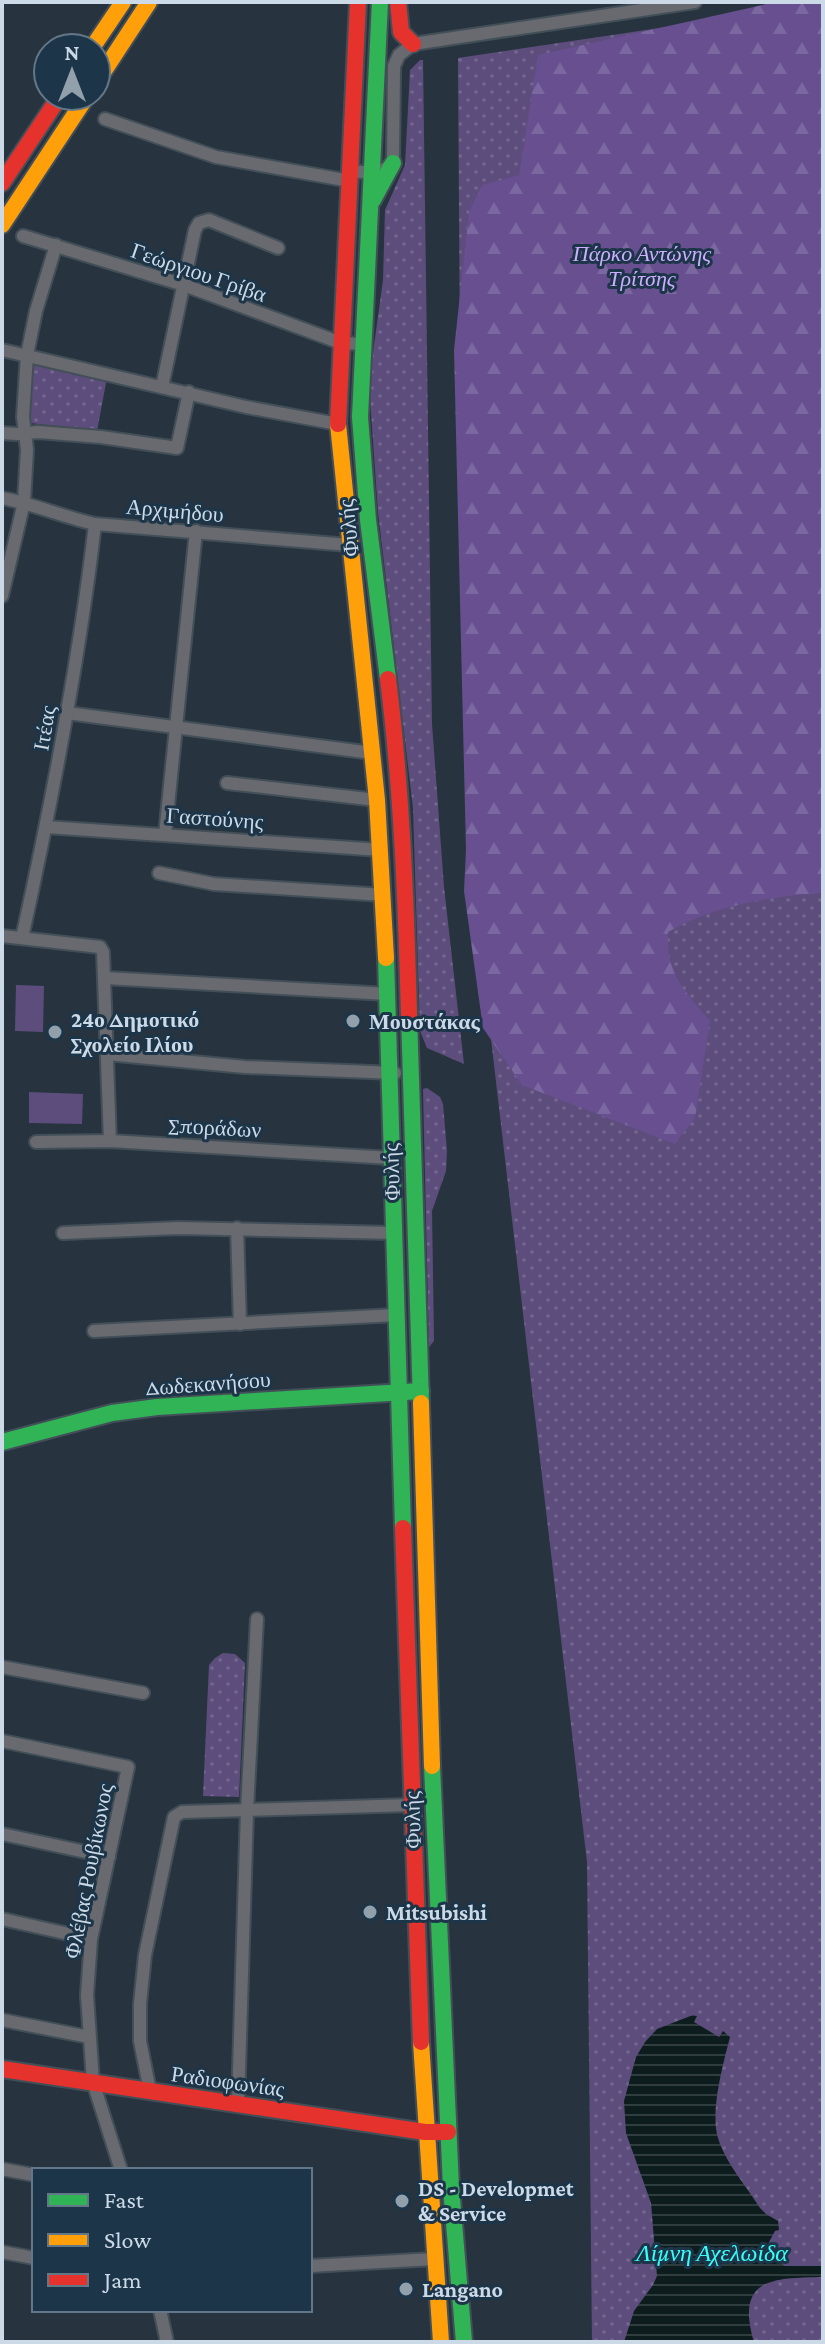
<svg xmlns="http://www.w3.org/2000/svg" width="825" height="2344" font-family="'Crimson Pro',serif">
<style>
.grass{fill:url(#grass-dots)}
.forest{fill:url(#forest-firs)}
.garden{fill:#5d4d7c}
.water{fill:url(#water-rules)}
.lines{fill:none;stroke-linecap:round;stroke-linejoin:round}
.street-casing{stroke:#434f58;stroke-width:16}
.fast-casing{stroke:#434f58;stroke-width:20}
.slow-casing{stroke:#434f58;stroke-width:20}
.jam-casing{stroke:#434f58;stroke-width:20}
.street{stroke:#686a6f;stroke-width:12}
.fast{stroke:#30b455;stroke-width:16}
.slow{stroke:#ff9f0a;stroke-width:16}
.jam{stroke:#e5322d;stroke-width:16}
.poi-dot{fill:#92a0ac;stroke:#1d3549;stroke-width:3}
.labels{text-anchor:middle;stroke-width:6;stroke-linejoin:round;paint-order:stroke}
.park-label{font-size:22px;font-style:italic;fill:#ccadff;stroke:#1d3549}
.street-label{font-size:22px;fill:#ccdae7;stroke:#1d3549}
.poi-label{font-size:22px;font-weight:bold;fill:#ccdae7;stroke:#1d3549;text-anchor:start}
.water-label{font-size:24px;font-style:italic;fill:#37fef9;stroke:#1d3549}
</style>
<defs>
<pattern id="grass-dots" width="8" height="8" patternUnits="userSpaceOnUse" patternTransform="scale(2)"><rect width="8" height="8" fill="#5d4d7c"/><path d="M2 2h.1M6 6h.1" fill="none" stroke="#73668f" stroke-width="1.8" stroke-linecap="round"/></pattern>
<pattern id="forest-firs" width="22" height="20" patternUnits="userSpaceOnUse" patternTransform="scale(2)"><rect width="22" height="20" fill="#674f90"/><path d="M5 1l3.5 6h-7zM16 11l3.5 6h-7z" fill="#7c68a0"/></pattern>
<pattern id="water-rules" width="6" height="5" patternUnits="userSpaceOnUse" patternTransform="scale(2)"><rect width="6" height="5" fill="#0d1d1e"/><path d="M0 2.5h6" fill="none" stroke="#2f3d3f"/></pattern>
</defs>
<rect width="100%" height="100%" fill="#27343f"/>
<g class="grass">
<polygon points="775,2 823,2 823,2342 592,2342 587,1862 474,893 462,648 458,58 693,23"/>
<polygon points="420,60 423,60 432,724 444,887 464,1064 427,1048 420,1031 413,808 378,512 370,398 372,360 383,280 385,210 405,165 410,70"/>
<polygon points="35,362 103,378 106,383 97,431 30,423 27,417 31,365"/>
<polygon points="427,1088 440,1097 443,1104 447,1151 446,1171 432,1211 434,1341 429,1347 423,1089"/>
<polygon points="223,1653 235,1654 245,1663 239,1797 203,1796 209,1665 215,1658"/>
</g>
<path class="forest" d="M 776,2 L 823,2 L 823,893 C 771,896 713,906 668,932 C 666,975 684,990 710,1021 L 695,1118 L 675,1144 L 522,1085 L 483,1028 L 464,891 L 466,850 L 454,350 L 469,212 L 482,185 L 519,175 L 538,55 Z"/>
<g class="garden">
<polygon points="16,985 44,986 43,1032 15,1031"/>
<polygon points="29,1092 83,1094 82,1124 29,1123"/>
</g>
<path class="water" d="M 693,2015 L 697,2016 L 694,2022 L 719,2037 L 723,2031 L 730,2037 C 723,2064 710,2112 718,2138 C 725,2162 747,2187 760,2208 L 766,2214 L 778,2221 L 779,2230 L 775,2231 L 768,2244 L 773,2258 L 785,2266 L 823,2266 L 823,2277 C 772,2278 735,2278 754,2342 L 624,2342 L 634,2311 L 653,2285 L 657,2276 L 651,2203 L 626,2133 L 624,2101 L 636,2057 L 645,2042 L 657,2029 Z"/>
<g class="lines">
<g class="street-casing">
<g id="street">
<polyline points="105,119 216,157 350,181"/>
<path d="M 350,171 C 366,172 381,175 393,163 L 394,66 L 399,55 L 413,44 L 695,2"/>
<polyline points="23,236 184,285 341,343 362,344"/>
<polyline points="2,350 246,407 338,424"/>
<polyline points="162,387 195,230 199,223 209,220 278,248"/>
<polyline points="2,433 17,434 38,432 101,437 177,448 189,392"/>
<path d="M 2,498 C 34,504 63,517 95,524 L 349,545"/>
<polyline points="2,596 24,502 27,450 23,417 27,355 36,311 56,245"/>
<polyline points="67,713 372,753"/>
<polyline points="227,783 377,800"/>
<polyline points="46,827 381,850"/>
<polyline points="165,835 196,531"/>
<polyline points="159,873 214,884 384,895"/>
<polyline points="2,936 100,947 103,952 110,1141"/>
<path d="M 22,938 C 52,801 79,663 95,524"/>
<polyline points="105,978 388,994"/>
<polyline points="107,1054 245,1067 395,1073"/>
<polyline points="36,1142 110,1141 391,1158"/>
<polyline points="237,1228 240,1324"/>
<polyline points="63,1233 178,1228 393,1233"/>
<polyline points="94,1331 396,1315"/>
<polyline points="2,1667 143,1693"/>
<polyline points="2,1741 128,1767 91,1939 87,1995 93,2082 121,2170"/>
<polyline points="2,1834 109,1857"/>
<polyline points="2,1919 91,1939"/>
<polyline points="2,2020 89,2037"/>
<polyline points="150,2091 140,2041 140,2004 145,1955 174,1817 182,1812 411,1805"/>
<polyline points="238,2104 247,1810 257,1619"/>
<polyline points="2,2169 34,2175"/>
<polyline points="2,2252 34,2258"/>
<polyline points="310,2266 434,2259"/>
<polyline points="160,2310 167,2342"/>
</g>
</g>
<g class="fast-casing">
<g id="fast">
<polyline points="380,2 360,417 368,520 388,679"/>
<polyline points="373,200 393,163"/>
<polyline points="386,958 403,1528"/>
<polyline points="409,1015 421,1403"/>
<polyline points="2,1442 112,1413 157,1407 421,1391"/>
<polyline points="432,1766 451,2187 464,2342"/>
</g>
</g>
<g class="slow-casing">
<g id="slow">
<polyline points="92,48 123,2"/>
<polyline points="96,83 149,2"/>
<polyline points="2,225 87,96"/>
<polyline points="338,424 377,800 386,958"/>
<polyline points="421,1403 432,1766"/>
<polyline points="421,2042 441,2342"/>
</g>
</g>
<g class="jam-casing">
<g id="jam">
<polyline points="398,2 401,32 413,44"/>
<polyline points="2,183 60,96"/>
<polyline points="338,424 358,2"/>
<path d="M 388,679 C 402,791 406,903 409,1015"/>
<polyline points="403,1528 421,2042"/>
<polyline points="2,2069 425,2132 448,2132"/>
</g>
</g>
<use href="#street" class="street"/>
<use href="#fast" class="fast"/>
<use href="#slow" class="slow"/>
<use href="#jam" class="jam"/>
</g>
<g class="poi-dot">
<circle cx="353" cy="1021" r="8"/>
<circle cx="55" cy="1032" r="8"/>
<circle cx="370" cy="1912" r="8"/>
<circle cx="402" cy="2201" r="8"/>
<circle cx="406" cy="2289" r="8"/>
</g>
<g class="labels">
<g class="park-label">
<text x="642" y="261">Πάρκο Αντώνης<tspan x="642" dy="25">Τρίτσης</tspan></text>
</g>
<g class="street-label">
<text transform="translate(199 272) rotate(19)" y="8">Γεώργιου Γρίβα</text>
<text transform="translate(175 510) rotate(5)" y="8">Αρχιμήδου</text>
<text transform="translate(348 528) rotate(-96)" y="8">Φυλής</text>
<text transform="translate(44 728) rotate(-80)" y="8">Ιτέας</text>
<text transform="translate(215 818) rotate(4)" y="8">Γαστούνης</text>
<text transform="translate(215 1127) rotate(3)" y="8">Σποράδων</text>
<text transform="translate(391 1172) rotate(-92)" y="8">Φυλής</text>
<text transform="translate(208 1383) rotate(-4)" y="8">Δωδεκανήσου</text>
<text transform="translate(412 1820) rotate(-92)" y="8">Φυλής</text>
<text transform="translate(88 1871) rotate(-79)" y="8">Φλέβας Ρουβίκωνος</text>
<text transform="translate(228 2081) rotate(8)" y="8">Ραδιοφωνίας</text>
</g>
<g class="poi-label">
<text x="71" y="1027">24ο Δημοτικό<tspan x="71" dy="25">Σχολείο Ιλίου</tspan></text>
<text x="369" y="1029">Μουστάκας</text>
<text x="386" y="1920">Mitsubishi</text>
<text x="418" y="2196">DS - Developmet<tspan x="418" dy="25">&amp; Service</tspan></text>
<text x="422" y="2297">Langano</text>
</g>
<g class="water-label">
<text x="712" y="2261">Λίμνη Αχελωίδα</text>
</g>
</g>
<rect width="825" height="2344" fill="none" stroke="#ccdae7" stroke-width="8"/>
<rect x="32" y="2168" width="280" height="144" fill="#1d3549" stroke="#637788" stroke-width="2"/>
<rect x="48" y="2194" width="40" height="12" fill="#30b455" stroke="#637788" stroke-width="2"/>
<text x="104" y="2208" font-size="24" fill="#ccdae7">Fast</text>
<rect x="48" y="2234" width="40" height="12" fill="#ff9f0a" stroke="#637788" stroke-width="2"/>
<text x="104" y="2248" font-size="24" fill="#ccdae7">Slow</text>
<rect x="48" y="2274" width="40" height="12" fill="#e5322d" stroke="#637788" stroke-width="2"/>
<text x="104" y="2288" font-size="24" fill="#ccdae7">Jam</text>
<g transform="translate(72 72)"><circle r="38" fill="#1d3549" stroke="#637788" stroke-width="2"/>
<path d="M0-6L14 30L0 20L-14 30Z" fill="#92a0ac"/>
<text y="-12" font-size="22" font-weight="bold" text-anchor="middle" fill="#ccdae7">N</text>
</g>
</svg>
